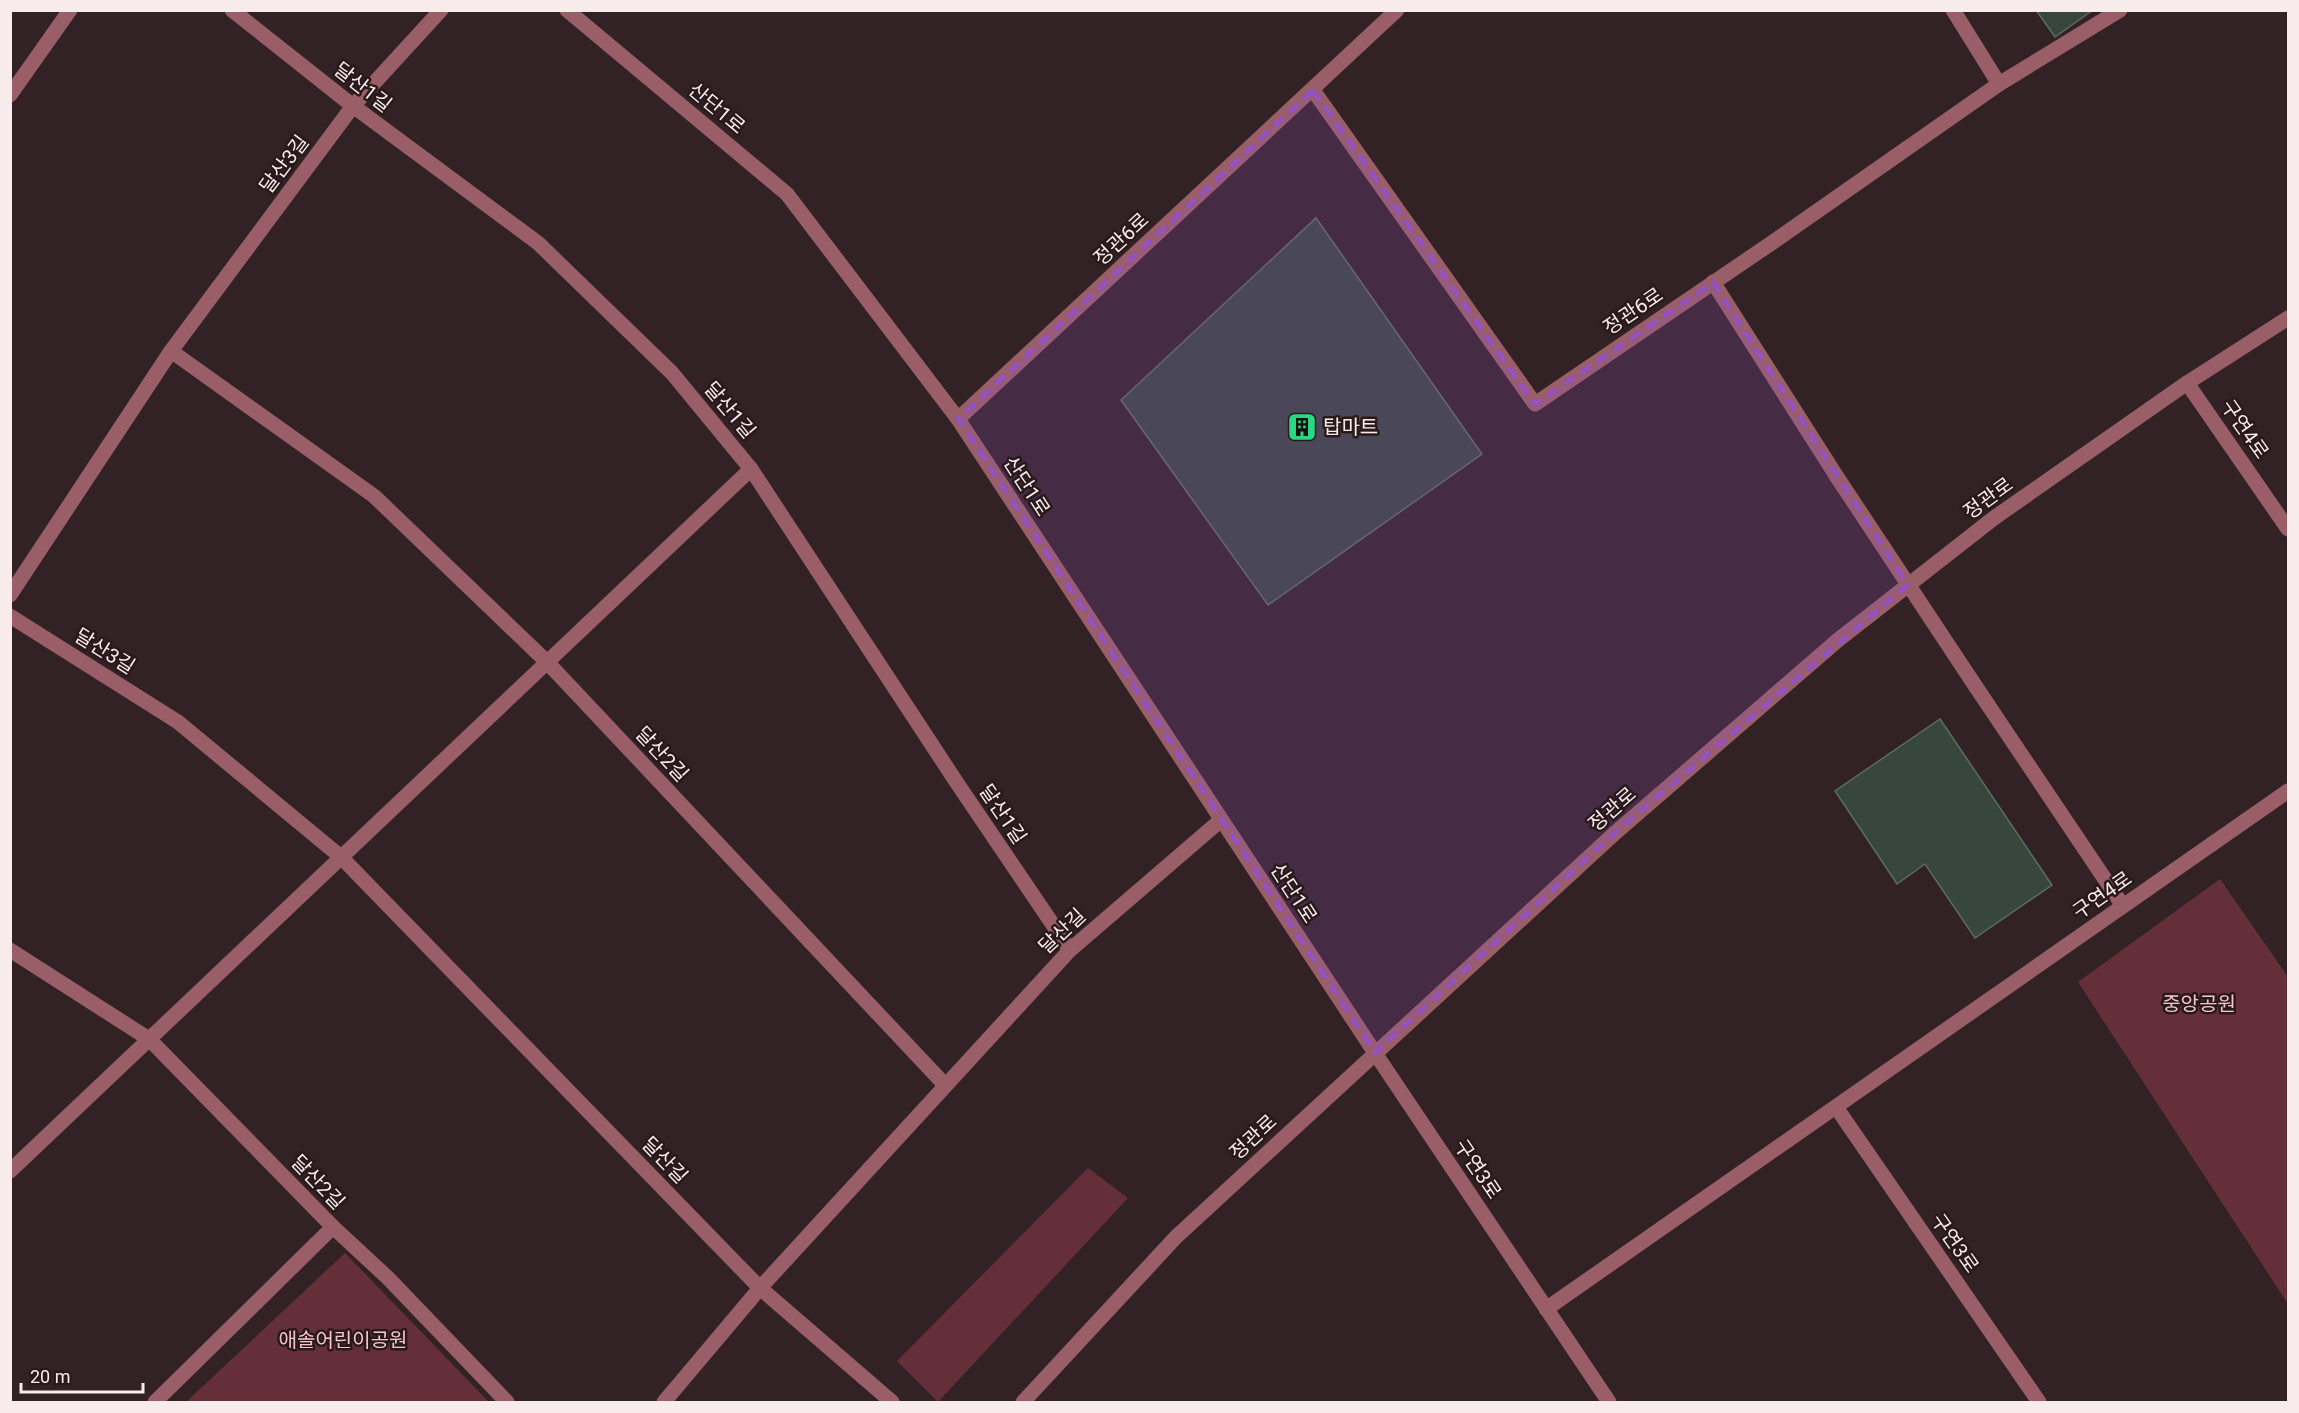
<svg xmlns="http://www.w3.org/2000/svg" width="2299" height="1413" font-family="Roboto,'Noto Sans KR',sans-serif">
<style>
.green{fill:#642f39}
.building{fill:#37473d;stroke:#5c6c61;stroke-width:1.5}
.lines{fill:none;stroke-linecap:round;stroke-linejoin:round}
.pedestrian{stroke:#995e67;stroke-width:15}
.minor{stroke:#995e67;stroke-width:15}
.tertiary{stroke:#995e67;stroke-width:15}
.pedestrian-bridge{stroke:#995e67;stroke-width:15}
.marked{fill:#9452c8;fill-opacity:0.2;stroke:#9452c8;stroke-width:4.5;stroke-dasharray:12 8;stroke-linejoin:round}
.labels{text-anchor:middle;stroke-width:5;stroke-linejoin:round;paint-order:stroke}
.street-label{font-size:20px;fill:#f7ebec;stroke:#29191b}
.poi-label{font-size:20px;fill:#f7ebec;stroke:#29191b;text-anchor:start}
.park-label{font-size:20px;fill:#f5c3ca;stroke:#29191b}
</style>
<rect width="100%" height="100%" fill="#332225"/>
<g class="green">
<polygon points="2220,879 2288,977 2288,1304 2078,982"/>
<polygon points="1088,1168 1128,1198 938,1402 897,1361"/>
<polygon points="345,1253 489,1402 186,1402"/>
</g>
<g class="building">
<polygon points="2036,10 2093,10 2055,37"/>
<polygon points="1316,218 1482,454 1268,605 1121,400"/>
<polygon points="1940,719 2052,885 1975,938 1925,864 1897,884 1835,791"/>
</g>
<g class="lines">
<g class="pedestrian">
<polyline points="1999,84 2120,10"/>
<polyline points="1713,282 1837,477"/>
<polyline points="1976,687 2123,906"/>
<polyline points="760,1288 892,1402"/>
</g>
<g class="minor">
<polyline points="232,10 353,106 538,243 672,373 751,469 957,783 1070,950"/>
<polyline points="567,10 787,194 958,419 1375,1053 1609,1402"/>
<polyline points="1313,90 1535,404 1773,242 1999,84 1953,10"/>
<polyline points="10,95 70,10"/>
<polyline points="171,351 374,496 547,662 945,1085"/>
<polyline points="2187,383 2288,529"/>
<polyline points="958,419 1397,10"/>
<polyline points="10,595 171,351 353,106 441,10"/>
<polyline points="10,616 178,722 341,857 760,1288"/>
<polyline points="10,950 149,1039 333,1227 388,1278 507,1402"/>
<polyline points="1836,1107 2039,1402"/>
<polyline points="10,1171 751,469"/>
<polyline points="1546,1309 2288,791"/>
<polyline points="155,1402 333,1227"/>
<polyline points="664,1402 760,1288 1070,950 1221,820"/>
</g>
<polyline class="tertiary" points="1023,1402 1176,1237 1615,833 1838,640 1994,518 2187,383 2288,318"/>
<polyline class="pedestrian-bridge" points="1837,477 1976,687"/>
</g>
<path class="marked" d="M 1313,90 L 1535,404 L 1713,282 L 1908,585 L 1615,833 L 1375,1053 L 958,419 Z"/>
<defs>
<g id="building-square" transform="scale(1.5)"><rect x="-9" y="-9" width="18" height="18" rx="4" fill="#28d885" stroke="#29191b"/><path d="M-4-6H4V6H1V3H-1V6H-4ZM-2.5-4.3h1.7v1.8h-1.7ZM.8-4.3h1.7v1.8H.8ZM-2.5-1h1.7V.8h-1.7ZM.8-1h1.7V.8H.8Z" fill="#111"/></g>
</defs>
<g fill-rule="evenodd">
<use href="#building-square" x="1302" y="427"/>
</g>
<g class="labels">
<g class="street-label">
<text transform="translate(363 87) rotate(38)" y="7">달산1길</text>
<text transform="translate(717 108) rotate(40)" y="7">산단1로</text>
<text transform="translate(284 164) rotate(-53)" y="7">달산3길</text>
<text transform="translate(1121 239) rotate(-43)" y="7">정관6로</text>
<text transform="translate(1633 311) rotate(-34)" y="7">정관6로</text>
<text transform="translate(730 410) rotate(50)" y="7">달산1길</text>
<text transform="translate(2245 429) rotate(55)" y="7">구연4로</text>
<text transform="translate(1027 486) rotate(57)" y="7">산단1로</text>
<text transform="translate(1988 498) rotate(-36)" y="7">정관로</text>
<text transform="translate(105 651) rotate(32)" y="7">달산3길</text>
<text transform="translate(662 754) rotate(47)" y="7">달산2길</text>
<text transform="translate(1612 809) rotate(-41)" y="7">정관로</text>
<text transform="translate(1003 814) rotate(56)" y="7">달산1길</text>
<text transform="translate(1294 893) rotate(57)" y="7">산단1로</text>
<text transform="translate(2102 895) rotate(-35)" y="7">구연4로</text>
<text transform="translate(1062 931) rotate(-43)" y="7">달산길</text>
<text transform="translate(1253 1137) rotate(-43)" y="7">정관로</text>
<text transform="translate(665 1160) rotate(46)" y="7">달산길</text>
<text transform="translate(1478 1169) rotate(56)" y="7">구연3로</text>
<text transform="translate(318 1182) rotate(46)" y="7">달산2길</text>
<text transform="translate(1955 1243) rotate(55)" y="7">구연3로</text>
</g>
<g class="poi-label">
<text x="1323" y="434">탑마트</text>
</g>
<g class="park-label">
<text x="2199" y="1011">중앙공원</text>
<text x="343" y="1347">애솔어린이공원</text>
</g>
</g>
<rect width="2299" height="1413" fill="none" stroke="#f7ebec" stroke-width="24"/>
<path d="M21 1383v9h122v-9" fill="none" stroke="#f7ebec" stroke-width="3"/>
<text x="30" y="1383" font-size="18" fill="#f7ebec" stroke="#29191b" stroke-width="4.5" paint-order="stroke">20 m</text>
</svg>
